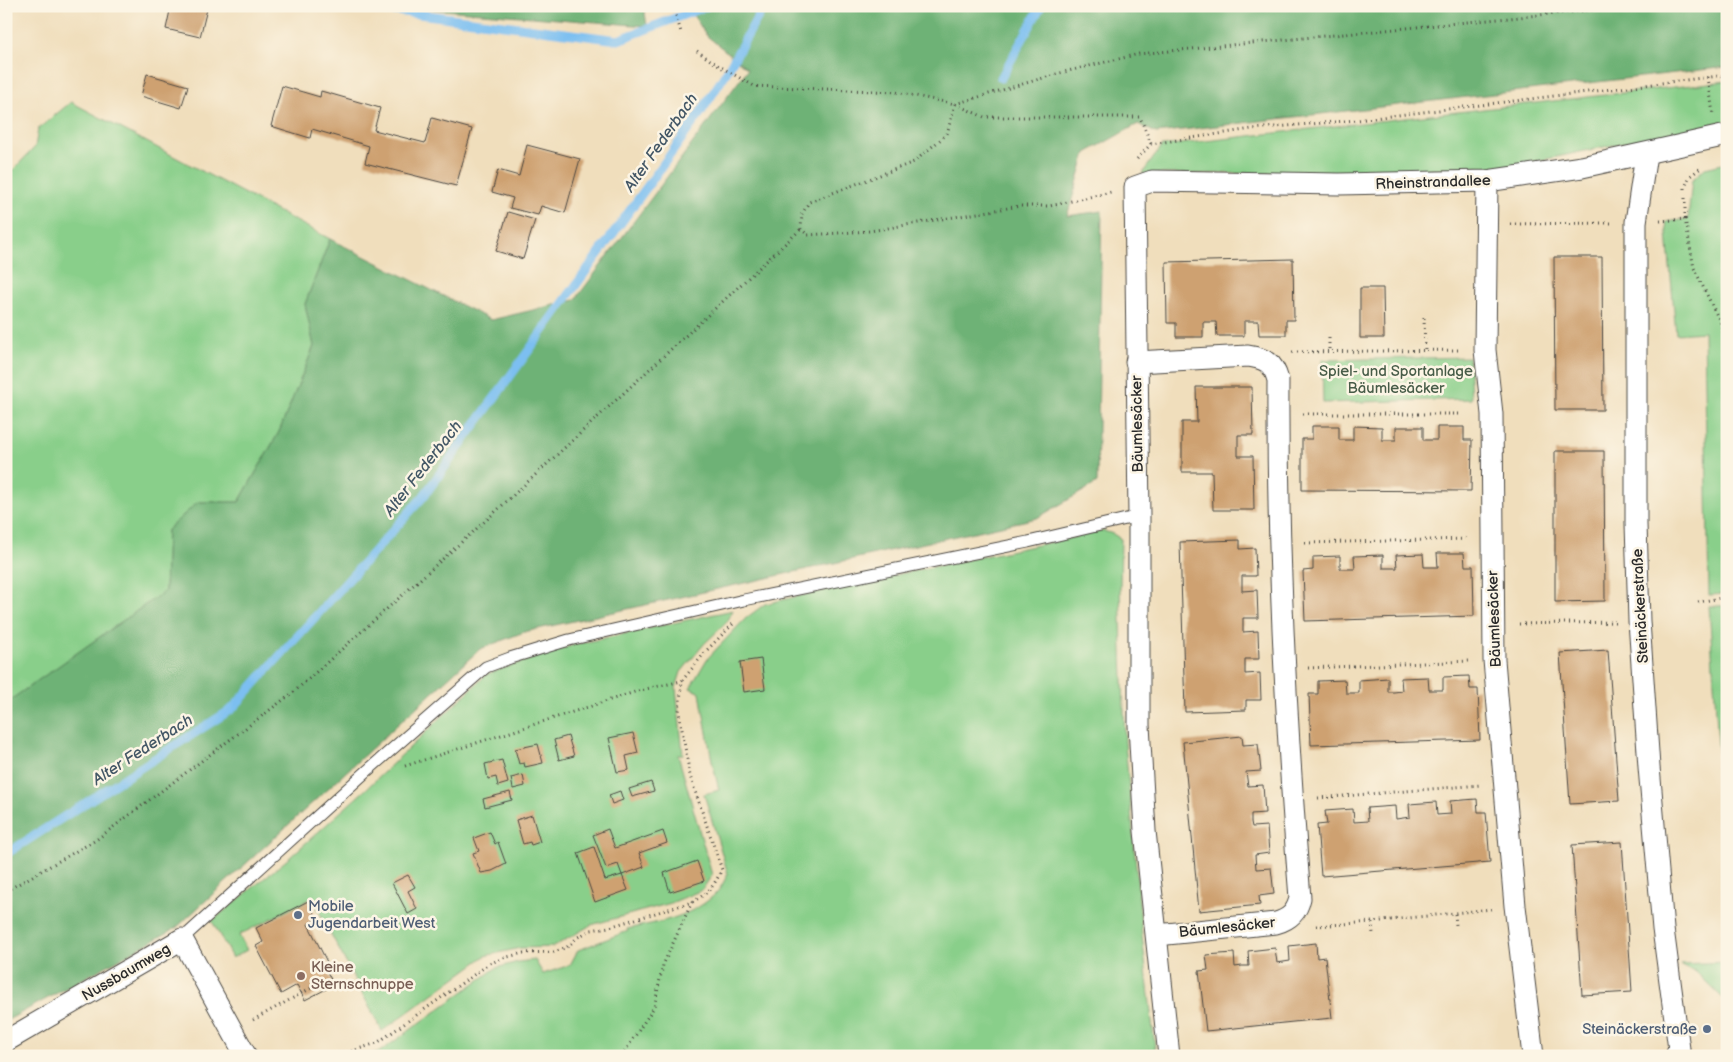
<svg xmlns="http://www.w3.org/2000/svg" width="1733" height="1062" font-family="'Balsamiq Sans',sans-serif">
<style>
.green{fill:#89cf8a;stroke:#5a7d5a}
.forest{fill:#6eb276;stroke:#4c6e50}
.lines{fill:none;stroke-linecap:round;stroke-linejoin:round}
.stream{stroke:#7cbff1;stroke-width:9}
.building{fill:#cea171}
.service-casing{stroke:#494641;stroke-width:13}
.minor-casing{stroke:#494641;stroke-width:23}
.path{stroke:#494641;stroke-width:3;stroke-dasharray:1 4;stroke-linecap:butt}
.service{stroke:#fff;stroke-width:11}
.minor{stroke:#fff;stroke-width:21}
.service-dot{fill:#5c6f8a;stroke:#fcf5e5;stroke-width:2}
.education-dot{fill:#8d6e63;stroke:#fcf5e5;stroke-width:2}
.labels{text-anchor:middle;stroke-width:5;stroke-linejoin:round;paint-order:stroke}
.street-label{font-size:15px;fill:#2b2b2b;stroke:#fcf5e5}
.park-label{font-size:15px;fill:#475c48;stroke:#fcf5e5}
.service-label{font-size:15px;fill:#4e5e75;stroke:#fcf5e5;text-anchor:start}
.education-label{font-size:15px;fill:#785e54;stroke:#fcf5e5;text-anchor:start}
.water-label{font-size:16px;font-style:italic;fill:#435766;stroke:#fcf5e5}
</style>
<rect width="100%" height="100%" fill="#fcf5e5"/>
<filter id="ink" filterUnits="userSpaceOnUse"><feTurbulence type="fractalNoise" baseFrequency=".02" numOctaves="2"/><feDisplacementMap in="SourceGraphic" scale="10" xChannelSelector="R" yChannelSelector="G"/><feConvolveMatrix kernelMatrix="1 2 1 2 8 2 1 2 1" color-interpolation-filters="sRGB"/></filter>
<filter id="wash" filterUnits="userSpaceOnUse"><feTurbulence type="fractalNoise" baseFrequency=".0096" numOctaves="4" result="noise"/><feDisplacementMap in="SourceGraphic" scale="20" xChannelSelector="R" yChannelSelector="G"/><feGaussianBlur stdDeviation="1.12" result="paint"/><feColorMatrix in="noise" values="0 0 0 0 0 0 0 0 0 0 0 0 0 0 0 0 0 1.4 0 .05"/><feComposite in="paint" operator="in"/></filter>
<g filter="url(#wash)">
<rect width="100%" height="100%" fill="#f0debc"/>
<g class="green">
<polygon points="1727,81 1727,121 1509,167 1338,173 1142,174 1162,146"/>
<polygon points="71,102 330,239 305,304 314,346 279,432 239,502 198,502 167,530 165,591 6,703 6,173 13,170 35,147 38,129"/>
<polygon points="1727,163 1727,881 1709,606 1726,606 1726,594 1709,595 1704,332 1676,334 1666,222 1688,219 1692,180 1705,168"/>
<polygon points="1469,357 1471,399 1323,403 1322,360"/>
<path d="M 1104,531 L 1113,534 L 1121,539 L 1120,589 L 1125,742 L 1142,935 L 1156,1056 L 365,1056 L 381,1051 L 496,968 L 518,962 L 535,960 L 543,974 L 570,965 L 578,950 L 628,931 L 627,929 C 659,922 695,917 718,891 C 722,886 725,879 728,874 L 704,794 L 719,790 L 712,761 L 700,693 L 690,688 L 707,659 L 746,618 L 765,604 L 838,587 Z"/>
<polygon points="733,610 727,622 704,644 681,672 676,688 683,754 678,755 712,875 702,890 671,903 591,925 553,947 520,948 485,956 382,1031 312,898 239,935 247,950 232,958 212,921 289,858 364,791 487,674 573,645"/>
<polygon points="1727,962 1727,1002 1696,972 1680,964"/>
</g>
<g class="forest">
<polygon points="392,6 644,6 647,26"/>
<polygon points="687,6 1727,6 1727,67 1156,133 1138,124 1086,153 1067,216 1102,211 1097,483 1037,518 524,632 480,649 176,928 6,1021 6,703 165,591 167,530 198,502 239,502 279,432 314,346 305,304 330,239 491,320 575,300 748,69 707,36"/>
</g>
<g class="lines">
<g class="stream">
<polyline points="358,6 618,40 707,6"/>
<polyline points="1001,78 1041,6"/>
<polyline points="6,854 232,709 423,497 701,112 726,73 764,6"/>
</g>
</g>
<g id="blocks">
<g class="building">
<polygon points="171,6 194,6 207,9 200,37 166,29"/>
<polygon points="147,74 188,86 181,108 141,96"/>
<polygon points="282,86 320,97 321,91 380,108 374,130 425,143 432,118 472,129 456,186 365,163 369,146 312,129 310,138 271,126"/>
<polygon points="527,145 580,159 565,213 541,206 538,215 510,208 513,198 492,192 498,170 519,176"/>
<polygon points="508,212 535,220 523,259 496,251"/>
<polygon points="1554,257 1602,257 1603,410 1555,410"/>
<polygon points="1293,259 1294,320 1286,320 1286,335 1259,335 1258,321 1244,321 1244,336 1217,336 1216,322 1203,322 1203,337 1176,337 1176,323 1167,323 1166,262"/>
<polygon points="1360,288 1383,288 1384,338 1360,338"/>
<polygon points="1196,387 1252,387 1253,435 1238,435 1238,456 1253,456 1254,510 1213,510 1212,472 1182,472 1182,422 1197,422"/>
<polygon points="1312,426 1339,426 1339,440 1353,440 1353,426 1382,427 1382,440 1396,440 1396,427 1423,427 1423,440 1437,440 1437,427 1464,427 1464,440 1472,440 1471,491 1302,490 1302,439 1312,439"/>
<polygon points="1555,451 1604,451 1605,601 1555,602"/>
<polygon points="1240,540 1240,549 1255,548 1256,576 1242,576 1242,591 1257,590 1258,618 1243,618 1243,632 1258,631 1259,659 1245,659 1245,674 1260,673 1261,700 1246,700 1246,710 1185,712 1180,542"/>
<polygon points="1437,553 1464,553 1465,566 1473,566 1474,616 1305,621 1303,571 1313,570 1313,557 1340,556 1340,569 1355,569 1354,556 1383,555 1383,568 1397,568 1396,555 1423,554 1424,567 1438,567"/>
<polygon points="1608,650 1619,801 1570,804 1560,653"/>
<polygon points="761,659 765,689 744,692 740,662"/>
<polygon points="1469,676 1470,689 1478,689 1480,740 1311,745 1309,694 1318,694 1318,681 1345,680 1346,693 1359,693 1359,680 1388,678 1388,692 1394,692 1402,691 1401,678 1428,677 1429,690 1443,690 1443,677"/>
<polygon points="633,733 638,753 626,756 629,770 617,772 609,738"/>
<polygon points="568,736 574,756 559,760 554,740"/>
<polygon points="1242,736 1243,745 1258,744 1261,771 1246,772 1248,786 1263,785 1265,813 1251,814 1251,822 1252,827 1267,826 1269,853 1255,855 1256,869 1271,868 1274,894 1259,896 1260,905 1199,911 1183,742"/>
<polygon points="538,744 543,763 525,767 524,763 519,764 515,749"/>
<polygon points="502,760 508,783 498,786 496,777 488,779 485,764"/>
<polygon points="523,775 525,786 513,789 511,778"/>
<polygon points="651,782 654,791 632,797 629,789"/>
<polygon points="620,791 623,800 612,804 609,795"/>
<polygon points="510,792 512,800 485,807 483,799"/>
<polygon points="1477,799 1478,812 1486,812 1490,862 1321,876 1317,825 1327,824 1325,811 1353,809 1354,822 1368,821 1367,808 1395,806 1396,819 1410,817 1409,804 1436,802 1437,815 1451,814 1450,801"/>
<polygon points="532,815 540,842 531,845 530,842 523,844 516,820"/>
<polygon points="608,829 615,848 663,831 667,843 639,853 644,867 622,875 618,864 606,868 593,835"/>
<polygon points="490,832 495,844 498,842 506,864 492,871 481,873 473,853 479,851 474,838"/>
<polygon points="1622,842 1632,992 1582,995 1572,845"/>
<polygon points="594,847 605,880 622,875 628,890 595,902 578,853"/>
<polygon points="697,861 704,881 670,892 664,873"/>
<polygon points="408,875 415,887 408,891 417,909 408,914 392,883"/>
<polygon points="308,901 317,919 308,924 330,968 326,970 334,985 305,1000 297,985 281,994 256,946 263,942 256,928"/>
<polygon points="1316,943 1317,958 1325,957 1332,1018 1206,1031 1199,971 1208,970 1206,955 1234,953 1235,967 1242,966 1249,966 1248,951 1275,948 1277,963 1290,961 1289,946"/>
</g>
</g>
</g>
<g filter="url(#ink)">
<use href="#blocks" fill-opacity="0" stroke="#494641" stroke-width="1"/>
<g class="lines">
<g class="service-casing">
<polyline id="service" points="182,939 367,771 486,667 510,658 569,640 744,600 1028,542 1139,516"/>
</g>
<g class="minor-casing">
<g id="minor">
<polyline points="1646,154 1636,222 1636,524 1639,621 1649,767 1663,929 1679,1049 1676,1056"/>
<polyline points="1487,181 1485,350 1492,414 1494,660 1515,906 1533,1056"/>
<path d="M 1136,362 L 1248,356 C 1266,359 1273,362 1278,380 C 1277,553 1286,726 1300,898 C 1297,912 1290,919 1276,923 L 1157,935"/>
<polyline points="6,1041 182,939 246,1056"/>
<polyline points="1169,1056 1145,831 1139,725 1139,516 1135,187 1152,181 1339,184 1487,181 1582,167 1727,135"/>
</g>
</g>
<g class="path">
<polyline points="673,6 681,32"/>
<polyline points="697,51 719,66 754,86 896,92 955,104 984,117 1140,117 1151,144"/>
<polyline points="1708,77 1713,114"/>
<polyline points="955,104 947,134 914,162 809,202 802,214 801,229 808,235 870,231 1020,206 1050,206 1111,192"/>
<polyline points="955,104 1060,73 1139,54 1632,6"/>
<polyline points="1137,159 1151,144 1252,129 1357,120 1727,75"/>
<polyline points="1685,219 1694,268 1722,326 1725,341 1727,341"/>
<polyline points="1660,221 1685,219 1685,188 1689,177 1702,167"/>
<polyline points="1510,224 1611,223"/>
<polyline points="1424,318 1425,351"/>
<polyline points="1329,338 1329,352"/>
<polyline points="1725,341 1727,413"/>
<polyline points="1292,352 1460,350"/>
<polyline points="1303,414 1467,414"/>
<polyline points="1305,543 1468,539"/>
<polyline points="1698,602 1727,597"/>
<polyline points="1519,624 1615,622"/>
<polyline points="1308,668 1470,661"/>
<polyline points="405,766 641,690 682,681"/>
<polyline points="1318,798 1481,785"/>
<polyline points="6,891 96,840 295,691 493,514 801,229"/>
<polyline points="1455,914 1456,925"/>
<polyline points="1372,922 1373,934"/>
<polyline points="1316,926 1372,922 1491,909"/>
<polyline points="253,1020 317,985 313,977"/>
<path d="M 337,1056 L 377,1043 L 489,964 L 503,958 L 524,953 L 554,952 L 567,947 L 578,937 L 591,930 L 609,927 L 692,902 C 710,892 712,888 722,870 L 690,776 L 679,712 L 682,681 L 706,651 L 734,623"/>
<polyline points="622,1056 654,1007 663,965 692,902"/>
</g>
<use href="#service" class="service"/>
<use href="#minor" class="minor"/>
</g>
</g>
<g class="service-dot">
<circle cx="298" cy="915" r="5"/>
<circle cx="1707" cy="1029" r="5"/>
</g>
<circle class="education-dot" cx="301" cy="976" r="5"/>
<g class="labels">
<g class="street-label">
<text transform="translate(1433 182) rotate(-2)" y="5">Rheinstrandallee</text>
<text transform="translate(1137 424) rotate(-91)" y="5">Bäumlesäcker</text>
<text transform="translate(1640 606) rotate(-93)" y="5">Steinäckerstraße</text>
<text transform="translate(1494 619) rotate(-92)" y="5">Bäumlesäcker</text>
<text transform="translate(1227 927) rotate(-6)" y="5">Bäumlesäcker</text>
<text transform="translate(126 972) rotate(-30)" y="5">Nussbaumweg</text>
</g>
<g class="park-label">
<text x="1396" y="376">Spiel- und Sportanlage<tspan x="1396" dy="17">Bäumlesäcker</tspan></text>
</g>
<g class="service-label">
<text x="308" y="911">Mobile<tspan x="308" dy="17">Jugendarbeit West</tspan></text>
<text x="1697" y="1034" text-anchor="end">Steinäckerstraße</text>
</g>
<g class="education-label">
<text x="311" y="972">Kleine<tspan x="311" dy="17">Sternschnuppe</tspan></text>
</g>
<g class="water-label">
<text transform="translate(660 142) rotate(-55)" y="6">Alter Federbach</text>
<text transform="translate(422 468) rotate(-52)" y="6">Alter Federbach</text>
<text transform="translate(142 749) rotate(-33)" y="6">Alter Federbach</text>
</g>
</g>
<rect width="1733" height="1062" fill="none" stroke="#fcf5e5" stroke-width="25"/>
</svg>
